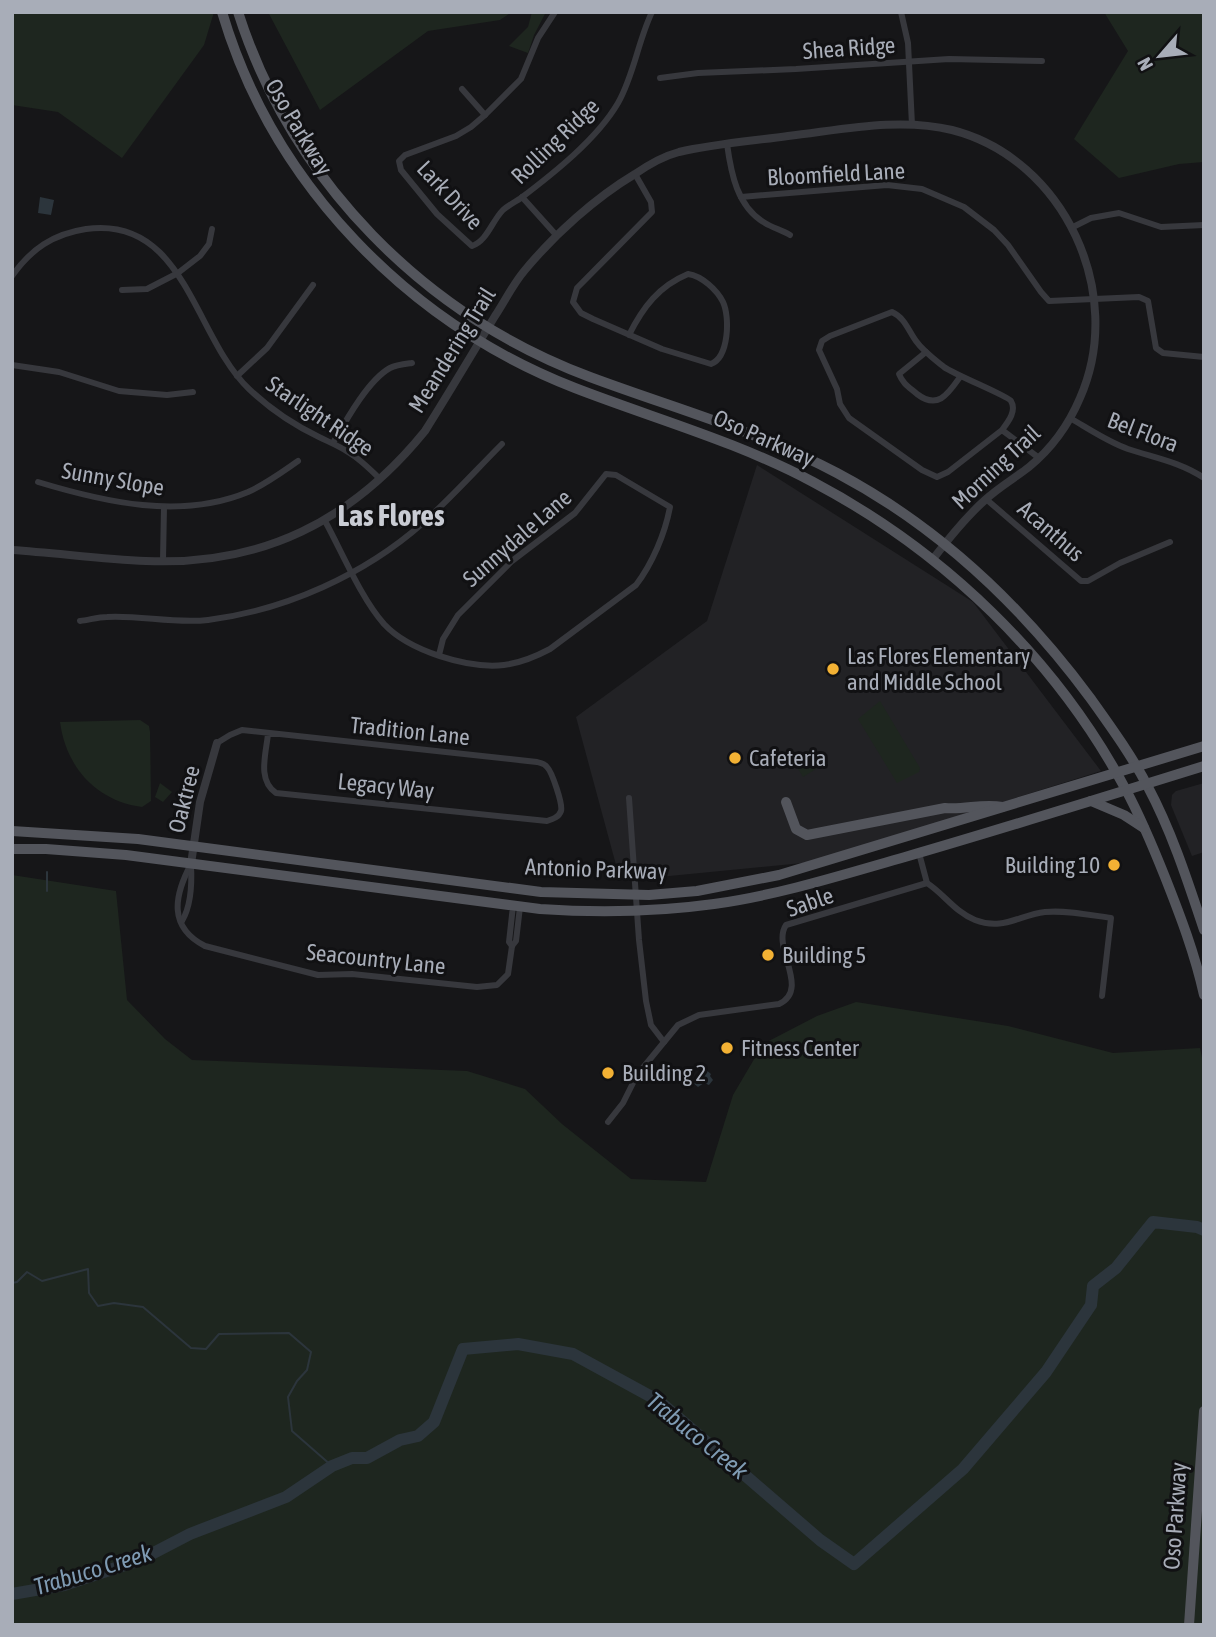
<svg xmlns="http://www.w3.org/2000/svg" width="1216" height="1637" font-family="'Asap Condensed',sans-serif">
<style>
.built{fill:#222225}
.green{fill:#1e261f}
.water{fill:#2c353c}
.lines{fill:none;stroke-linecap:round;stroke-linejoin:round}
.stream{stroke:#2c353c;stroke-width:2}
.river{stroke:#2c353c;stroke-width:12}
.minor{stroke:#37383d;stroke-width:6}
.tertiary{stroke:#37383d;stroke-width:8}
.primary{stroke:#53555c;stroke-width:10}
.poi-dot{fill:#f2b134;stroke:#111113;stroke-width:2.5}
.labels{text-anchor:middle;stroke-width:6;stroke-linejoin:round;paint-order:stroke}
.street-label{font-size:23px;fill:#a8adb8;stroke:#111113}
.poi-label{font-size:23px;fill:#a8adb8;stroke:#111113;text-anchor:start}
.water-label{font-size:24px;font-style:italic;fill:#7f9bb3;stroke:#111113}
.district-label{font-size:30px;font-weight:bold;fill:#c9ccd4;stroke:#111113}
</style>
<rect width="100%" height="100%" fill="#161618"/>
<g class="built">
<polygon points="757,465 973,602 1101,771 813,862 649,878 644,871 619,876 576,717 707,621"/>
<polygon points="1204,783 1204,852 1192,856 1171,805 1172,795 1176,791"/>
</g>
<g class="green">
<polygon points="12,12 214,12 204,45 122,158 58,112 12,105"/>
<polygon points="268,12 512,12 500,20 428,31 320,110"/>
<polygon points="532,12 546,12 534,35 528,53 509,46 528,27"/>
<polygon points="1104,12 1204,12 1204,162 1179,164 1119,178 1074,139 1128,51"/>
<polygon points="880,701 920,768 919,772 897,783 858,719"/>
<path d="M 140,720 L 149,726 L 150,732 L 151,801 L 142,807 C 96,801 66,767 60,722 Z"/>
<polygon points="810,750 819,767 803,777 793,760"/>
<polygon points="160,783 172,792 163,802 155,797"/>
<polygon points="12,875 116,891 127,1000 165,1039 192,1060 467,1071 525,1089 562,1124 631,1179 706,1182 733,1095 763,1044 817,1016 856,1002 1008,1026 1113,1053 1200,1048 1204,1067 1204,1625 12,1625"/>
</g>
<g class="water">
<polygon points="40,197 54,200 51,215 38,213"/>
<polygon points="705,1069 711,1074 710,1076 713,1080 709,1085 704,1083 698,1087 693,1083"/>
</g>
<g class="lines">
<g class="stream">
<polyline points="47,891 47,872"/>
<polyline points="12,1283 17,1282 27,1272 42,1281 88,1269 89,1293 98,1306 114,1303 143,1307 191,1348 206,1349 219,1334 289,1333 311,1352 307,1370 297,1381 288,1397 292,1431 332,1466"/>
</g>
<polyline class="river" points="12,1594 64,1585 140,1560 190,1534 286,1497 332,1466 352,1458 367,1458 400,1440 418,1436 434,1422 463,1349 518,1344 573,1354 659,1401 820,1540 854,1564 963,1469 1046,1372 1091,1305 1093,1286 1116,1268 1153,1222 1197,1227 1204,1230"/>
<g class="minor">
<path d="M 555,12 L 538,38 L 521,79 L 485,115 L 471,127 L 456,136 L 405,155 L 399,161 L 401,170 L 437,214 L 472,246 C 487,241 492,221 503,210 C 509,205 515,202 521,198 C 554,173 597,139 618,103 C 634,75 638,41 652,12"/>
<polyline points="901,12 908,43 912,125"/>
<polyline points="660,78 698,73 796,69 949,59 1042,61"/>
<polyline points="462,89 485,115"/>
<path d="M 727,144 C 731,173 737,207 765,223 C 773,228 782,230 790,235"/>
<polyline points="522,197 557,236"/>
<polyline points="741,197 887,185 922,189 964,207 994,230 1008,245 1041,292 1049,301 1139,297 1148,301 1156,348 1163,353 1204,357"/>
<polyline points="1073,227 1091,218 1119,213 1161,227 1204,225"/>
<path d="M 12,276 C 31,249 53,234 86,229 C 185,215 194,337 249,389 C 270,409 294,425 319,437 C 329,442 339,446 348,452 C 360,459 370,469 380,479"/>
<polyline points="122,290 147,289 178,273 200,256 209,244 212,229"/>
<path d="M 629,335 C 643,307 659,286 688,274 C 702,276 717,290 723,302 C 730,317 729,357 711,364 L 662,349 L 593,319 L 581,313 L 573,302 L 577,288 L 652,212 L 651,202 L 635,174"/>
<path d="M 926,352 L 899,374 C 903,384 909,387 917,394 C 938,410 948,394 960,377"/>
<polyline points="12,365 59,372 119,391 167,395 193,392"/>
<polyline points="237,376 267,348 313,285"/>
<path d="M 1070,418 C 1089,429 1108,442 1128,449 C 1155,458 1180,462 1204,478"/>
<path d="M 1002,430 C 1008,422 1017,411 1011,401 C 1008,396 955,375 944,367 C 934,359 923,351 916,341 C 908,330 905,318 892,312 L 830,336 L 822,341 L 819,350 L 837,389 L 840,404 L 849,418 L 922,470 L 937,477 L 948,472 L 1002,430 L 1039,458"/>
<path d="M 333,443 C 345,422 368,380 390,368 C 396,365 405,364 412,363"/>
<path d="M 38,482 C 104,502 181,520 248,492 C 266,484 282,472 298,461"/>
<polyline points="986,499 1081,581 1088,581 1120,563 1170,542"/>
<path d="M 325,521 C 342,552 361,598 384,624 C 409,651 468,669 504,665 C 520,663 535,657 550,649 L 636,585 C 652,564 665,534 670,507 L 616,475 L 606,474 L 575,513 L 512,561 L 458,615 L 443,639 L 439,655"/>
<polyline points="163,560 164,507"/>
<path d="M 80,621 C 89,620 98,617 107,617 C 140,615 174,624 208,620 C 286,610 364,575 423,523 C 451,498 476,470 502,444"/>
<path d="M 217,743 L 230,735 L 242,730 L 537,762 C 543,764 544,763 547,767 C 552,772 563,804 561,811 C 559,817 553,819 547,821 L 276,793 C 257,780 266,754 268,734"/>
<polyline points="629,798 639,940 646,1001 651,1025 664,1042"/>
<polyline points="919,853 927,883"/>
<path d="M 191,864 C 174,896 168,927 205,946 L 318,975 L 352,974 L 477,987 L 497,985 L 508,974 L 512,946 L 516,941 L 520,907"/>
<path d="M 182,921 C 191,906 192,883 191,865"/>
<polyline points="512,946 509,942 513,906"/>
<path d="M 608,1122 L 623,1103 L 637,1075 L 678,1025 L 699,1015 L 779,1004 C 811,989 771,947 786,925 L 927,883 C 944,894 955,912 975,920 C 1003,931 1019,915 1045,912 C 1066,910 1090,915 1111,918 L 1102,996"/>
</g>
<g class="tertiary">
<path d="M 12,550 C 57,553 101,559 146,561 C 262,566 352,521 425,431 C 449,393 472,354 495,316 C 505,301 513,284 525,270 C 555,234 595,198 635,174 C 648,165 664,156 679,152 C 714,144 752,141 788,136 C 841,130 898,117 952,130 C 1065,159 1126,294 1080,398 C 1069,424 1051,449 1029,467 C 1015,478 999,487 985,500 C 966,517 949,538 933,559"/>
<polyline points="191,864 200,802 217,743"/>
</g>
<g class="primary">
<path d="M 222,12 C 273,184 408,323 575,388 C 655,419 736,441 813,482 C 944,551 1056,659 1126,790 C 1141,818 1153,847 1165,877 C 1180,915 1195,954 1204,995"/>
<path d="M 238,12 C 292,181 424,315 590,377 C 673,408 758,431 837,473 C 939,527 1023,607 1091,699 C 1111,727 1132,756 1148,787 C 1172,832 1188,882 1204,930"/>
<polyline points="1091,801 1124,815 1144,828"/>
<path d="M 786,802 L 796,829 L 807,835 L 945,808 C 965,810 983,803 1002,807"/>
<polyline points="12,831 138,839 541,892 649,895 697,891 779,875 1204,746"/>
<path d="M 12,849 L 46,849 L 126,855 L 540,909 C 598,913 656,912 714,904 C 779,895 842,875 905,857 C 1005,828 1104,797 1204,766"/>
<polyline points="1189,1625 1204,1411"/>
</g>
</g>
<g class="poi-dot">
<circle cx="833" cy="669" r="7"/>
<circle cx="735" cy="758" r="7"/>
<circle cx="1114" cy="865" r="7"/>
<circle cx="768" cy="955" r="7"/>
<circle cx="727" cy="1048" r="7"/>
<circle cx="608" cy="1073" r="7"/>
</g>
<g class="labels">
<g class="street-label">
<text transform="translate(849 48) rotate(-4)" y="8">Shea Ridge</text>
<text transform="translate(299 127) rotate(59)" y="8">Oso Parkway</text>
<text transform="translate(555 141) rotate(-44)" y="8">Rolling Ridge</text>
<text transform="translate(836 174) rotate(-3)" y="8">Bloomfield Lane</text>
<text transform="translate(450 195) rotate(47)" y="8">Lark Drive</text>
<text transform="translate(452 350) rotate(-58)" y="8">Meandering Trail</text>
<text transform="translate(320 416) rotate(34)" y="8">Starlight Ridge</text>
<text transform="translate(1143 432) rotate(21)" y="8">Bel Flora</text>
<text transform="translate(764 438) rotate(24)" y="8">Oso Parkway</text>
<text transform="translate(996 467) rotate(-43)" y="8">Morning Trail</text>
<text transform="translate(113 479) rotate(10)" y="8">Sunny Slope</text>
<text transform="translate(1051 531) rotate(41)" y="8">Acanthus</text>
<text transform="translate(517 538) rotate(-41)" y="8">Sunnydale Lane</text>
<text transform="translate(410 731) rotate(6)" y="8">Tradition Lane</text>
<text transform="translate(386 786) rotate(6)" y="8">Legacy Way</text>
<text transform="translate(184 799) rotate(-76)" y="8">Oaktree</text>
<text transform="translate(596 869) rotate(2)" y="8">Antonio Parkway</text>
<text transform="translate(810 902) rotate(-19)" y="8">Sable</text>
<text transform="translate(376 959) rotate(6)" y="8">Seacountry Lane</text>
<text transform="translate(1175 1516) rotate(-86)" y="8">Oso Parkway</text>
</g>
<g class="poi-label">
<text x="847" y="664">Las Flores Elementary<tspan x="847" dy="26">and Middle School</tspan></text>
<text x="749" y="766">Cafeteria</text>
<text x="1100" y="873" text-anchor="end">Building 10</text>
<text x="782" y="963">Building 5</text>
<text x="741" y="1056">Fitness Center</text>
<text x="622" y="1081">Building 2</text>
</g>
<g class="water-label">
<text transform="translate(697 1436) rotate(39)" y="8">Trabuco Creek</text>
<text transform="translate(93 1570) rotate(-17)" y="8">Trabuco Creek</text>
</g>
<g class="district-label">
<text x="391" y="526">Las Flores</text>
</g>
</g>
<rect width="1216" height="1637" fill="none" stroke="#a8adb8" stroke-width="28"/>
<g transform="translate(1160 56) rotate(242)" stroke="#111113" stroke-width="5" paint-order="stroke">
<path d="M0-5L12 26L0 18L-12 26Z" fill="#a8adb8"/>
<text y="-10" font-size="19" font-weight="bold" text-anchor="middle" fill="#a8adb8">N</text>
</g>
</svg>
